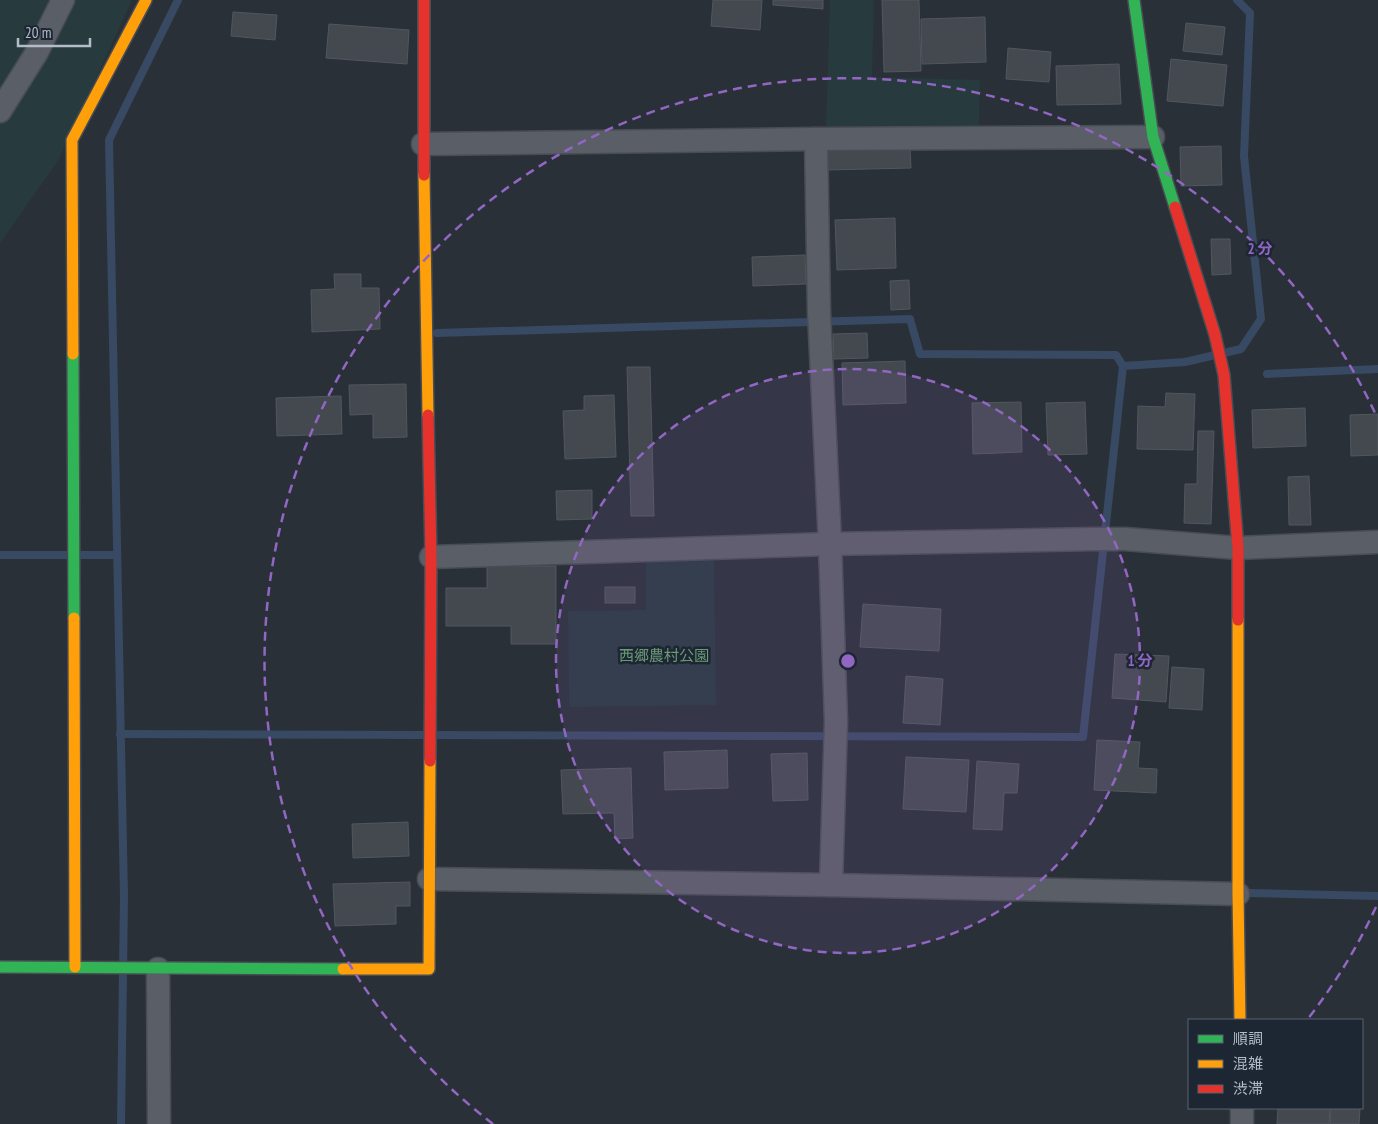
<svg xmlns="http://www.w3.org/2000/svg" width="1378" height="1124" font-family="'PT Sans Narrow','Noto Sans JP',sans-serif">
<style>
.green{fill:#273a3e}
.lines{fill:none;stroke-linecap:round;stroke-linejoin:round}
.stream{stroke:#384963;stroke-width:8}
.building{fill:#444950;stroke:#52575f}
.street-casing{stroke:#484c53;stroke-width:25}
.fast-casing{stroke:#484c53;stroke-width:14}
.slow-casing{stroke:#484c53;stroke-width:14}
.jam-casing{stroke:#484c53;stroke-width:14}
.street{stroke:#5a5e66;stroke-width:22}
.fast{stroke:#30b455;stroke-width:11}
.slow{stroke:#ff9f0a;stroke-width:11}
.jam{stroke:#e5322d;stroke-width:11}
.ring{fill:none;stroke:#9266c3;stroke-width:2.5;stroke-dasharray:9 6}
.labels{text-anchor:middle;stroke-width:5;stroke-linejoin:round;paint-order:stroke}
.park-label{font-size:15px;fill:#6b9a76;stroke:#1d2633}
.centre{fill:#9266c3;stroke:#1d2633;stroke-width:2.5}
.ring-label{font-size:15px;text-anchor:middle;font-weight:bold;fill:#9266c3;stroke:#1d2633;stroke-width:5;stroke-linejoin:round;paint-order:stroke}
</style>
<rect width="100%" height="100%" fill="#2a3038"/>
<g class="green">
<polygon points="0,0 132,0 58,161 0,243"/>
<polygon points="830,0 874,0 872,77 980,80 979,130 826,126"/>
<polygon points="714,555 716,705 569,707 568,611 646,610 646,556"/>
</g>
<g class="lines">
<g class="stream">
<polyline points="437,333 910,319 920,354 1116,355 1123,366"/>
<polyline points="1267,374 1378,369"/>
<polyline points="0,555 117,555"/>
<polyline points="120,734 1083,737 1123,366 1185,362 1241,349 1261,319 1244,156 1250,13 1237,0"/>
<polyline points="1250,893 1378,896"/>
<polyline points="121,1124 124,897 109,140 178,0"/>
</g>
</g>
<g class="building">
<polygon points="713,0 762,0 760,30 711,26"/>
<polygon points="773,0 823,0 823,9 773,5"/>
<polygon points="882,0 919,0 921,71 884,72"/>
<polygon points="233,12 277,15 275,40 231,36"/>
<polygon points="985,17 986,62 922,64 921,19"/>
<polygon points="1186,23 1225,27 1222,55 1183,51"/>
<polygon points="329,24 409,30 407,64 326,58"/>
<polygon points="1008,48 1051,52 1049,82 1006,79"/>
<polygon points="1171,59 1227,65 1223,106 1167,101"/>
<polygon points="1119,64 1121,104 1057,105 1056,66"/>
<polygon points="1221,146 1222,185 1181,186 1180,147"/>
<polygon points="910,148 911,168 826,170 826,150"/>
<polygon points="895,218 896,268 837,270 835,220"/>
<polygon points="1211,239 1230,239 1231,274 1212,275"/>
<polygon points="805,255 806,284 753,286 752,257"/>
<polygon points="334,274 361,274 361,288 379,288 380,329 312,332 311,290 335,289"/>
<polygon points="909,280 910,309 891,310 890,281"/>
<polygon points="867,333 868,358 834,359 833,334"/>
<polygon points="905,361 906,403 843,405 842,363"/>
<polygon points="627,367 650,367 654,516 631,516"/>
<polygon points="406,384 407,437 373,438 373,414 350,415 349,385"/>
<polygon points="1166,393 1195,394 1193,450 1137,449 1138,406 1165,407"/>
<polygon points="614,395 616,457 565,459 563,411 584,410 584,396"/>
<polygon points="341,396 342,434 277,436 276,398"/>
<polygon points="1021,402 1022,452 973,454 972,403"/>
<polygon points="1085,402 1087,454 1048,455 1046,403"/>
<polygon points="1305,408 1306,446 1253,448 1252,410"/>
<polygon points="1378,414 1378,455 1351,456 1350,415"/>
<polygon points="1198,431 1214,431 1211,524 1184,523 1185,484 1197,484"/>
<polygon points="1309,476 1311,525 1289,525 1288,477"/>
<polygon points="592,490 592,519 557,520 556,491"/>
<polygon points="487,566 556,566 556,644 511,644 511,626 446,626 446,588 487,588"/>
<rect x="605" y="587" width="30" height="16"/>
<polygon points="863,604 941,609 939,651 860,647"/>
<polygon points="1115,654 1169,656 1166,702 1112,698"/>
<polygon points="1172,667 1204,669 1202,710 1169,708"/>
<polygon points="906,676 943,679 940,725 903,723"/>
<polygon points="1097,740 1140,742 1138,768 1157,769 1156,793 1094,790"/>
<polygon points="727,750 728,788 665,790 664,752"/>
<polygon points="807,753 808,800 773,801 771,754"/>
<polygon points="906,757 969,760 966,812 903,809"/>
<polygon points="977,761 1019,764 1017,793 1004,793 1002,830 973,829"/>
<polygon points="631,768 633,838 615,839 614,813 563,814 561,770"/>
<polygon points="408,822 409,856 353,858 352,824"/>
<polygon points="410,882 410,906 396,906 396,924 335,926 333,884"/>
<polygon points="1278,1108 1330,1108 1329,1124 1277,1124"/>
<polygon points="1331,1108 1360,1108 1359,1124 1330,1124"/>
</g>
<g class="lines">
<g class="street-casing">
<g id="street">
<polyline points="0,111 37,52 63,0"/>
<polyline points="816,139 819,312 830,544 836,721 831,885"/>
<polyline points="423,144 816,139 1153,137"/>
<polyline points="431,557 830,544 1094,539 1125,539 1238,548 1378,542"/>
<polyline points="429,879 831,885 1238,894"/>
<polyline points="158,969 159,1124"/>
<polyline points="1242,1108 1242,1124"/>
</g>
</g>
<g class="fast-casing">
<g id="fast">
<polyline points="1134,0 1153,137 1175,207"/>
<polyline points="73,354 74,618"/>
<polyline points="0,967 343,969"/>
</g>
</g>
<g class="slow-casing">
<g id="slow">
<polyline points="424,175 428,415"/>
<polyline points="73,354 72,140 146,0"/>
<polyline points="74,618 75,967"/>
<polyline points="1238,620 1238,894 1240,1020"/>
<polyline points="343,969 429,969 430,761"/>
</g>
</g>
<g class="jam-casing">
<g id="jam">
<polyline points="424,175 424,0"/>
<polyline points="1175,207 1215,335 1224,375 1238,548 1238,620"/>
<polyline points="428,415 431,557 430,761"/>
</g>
</g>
<use href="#street" class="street"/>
<use href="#fast" class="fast"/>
<use href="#slow" class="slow"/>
<use href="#jam" class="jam"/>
</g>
<circle cx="848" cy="661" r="292" fill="#9266c3" fill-opacity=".12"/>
<g class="ring">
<circle cx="848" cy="661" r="292"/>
<path d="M1376 907A583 583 0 0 1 1307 1020M493 1124A583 583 0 1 1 1376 415"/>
</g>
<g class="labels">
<g class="park-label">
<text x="664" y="661">西郷農村公園</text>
</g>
</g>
<circle cx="848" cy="661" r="8" class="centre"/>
<g class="ring-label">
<text x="1260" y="254">2 分</text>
<text x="1140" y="666">1 分</text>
</g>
<rect x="1188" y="1019" width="175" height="90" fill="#1d2633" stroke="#59626f"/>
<rect x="1198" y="1035" width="25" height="8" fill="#30b455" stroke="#59626f"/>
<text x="1233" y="1044" font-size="15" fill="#b4bcc9">順調</text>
<rect x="1198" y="1060" width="25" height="8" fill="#ff9f0a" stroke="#59626f"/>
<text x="1233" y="1069" font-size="15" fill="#b4bcc9">混雑</text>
<rect x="1198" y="1085" width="25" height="8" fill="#e5322d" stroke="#59626f"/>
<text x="1233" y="1094" font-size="15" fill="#b4bcc9">渋滞</text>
<path d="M18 38v8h72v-8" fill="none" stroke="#b4bcc9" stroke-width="2.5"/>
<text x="25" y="38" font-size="15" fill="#b4bcc9" stroke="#1d2633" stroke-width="4" paint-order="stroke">20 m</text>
</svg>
